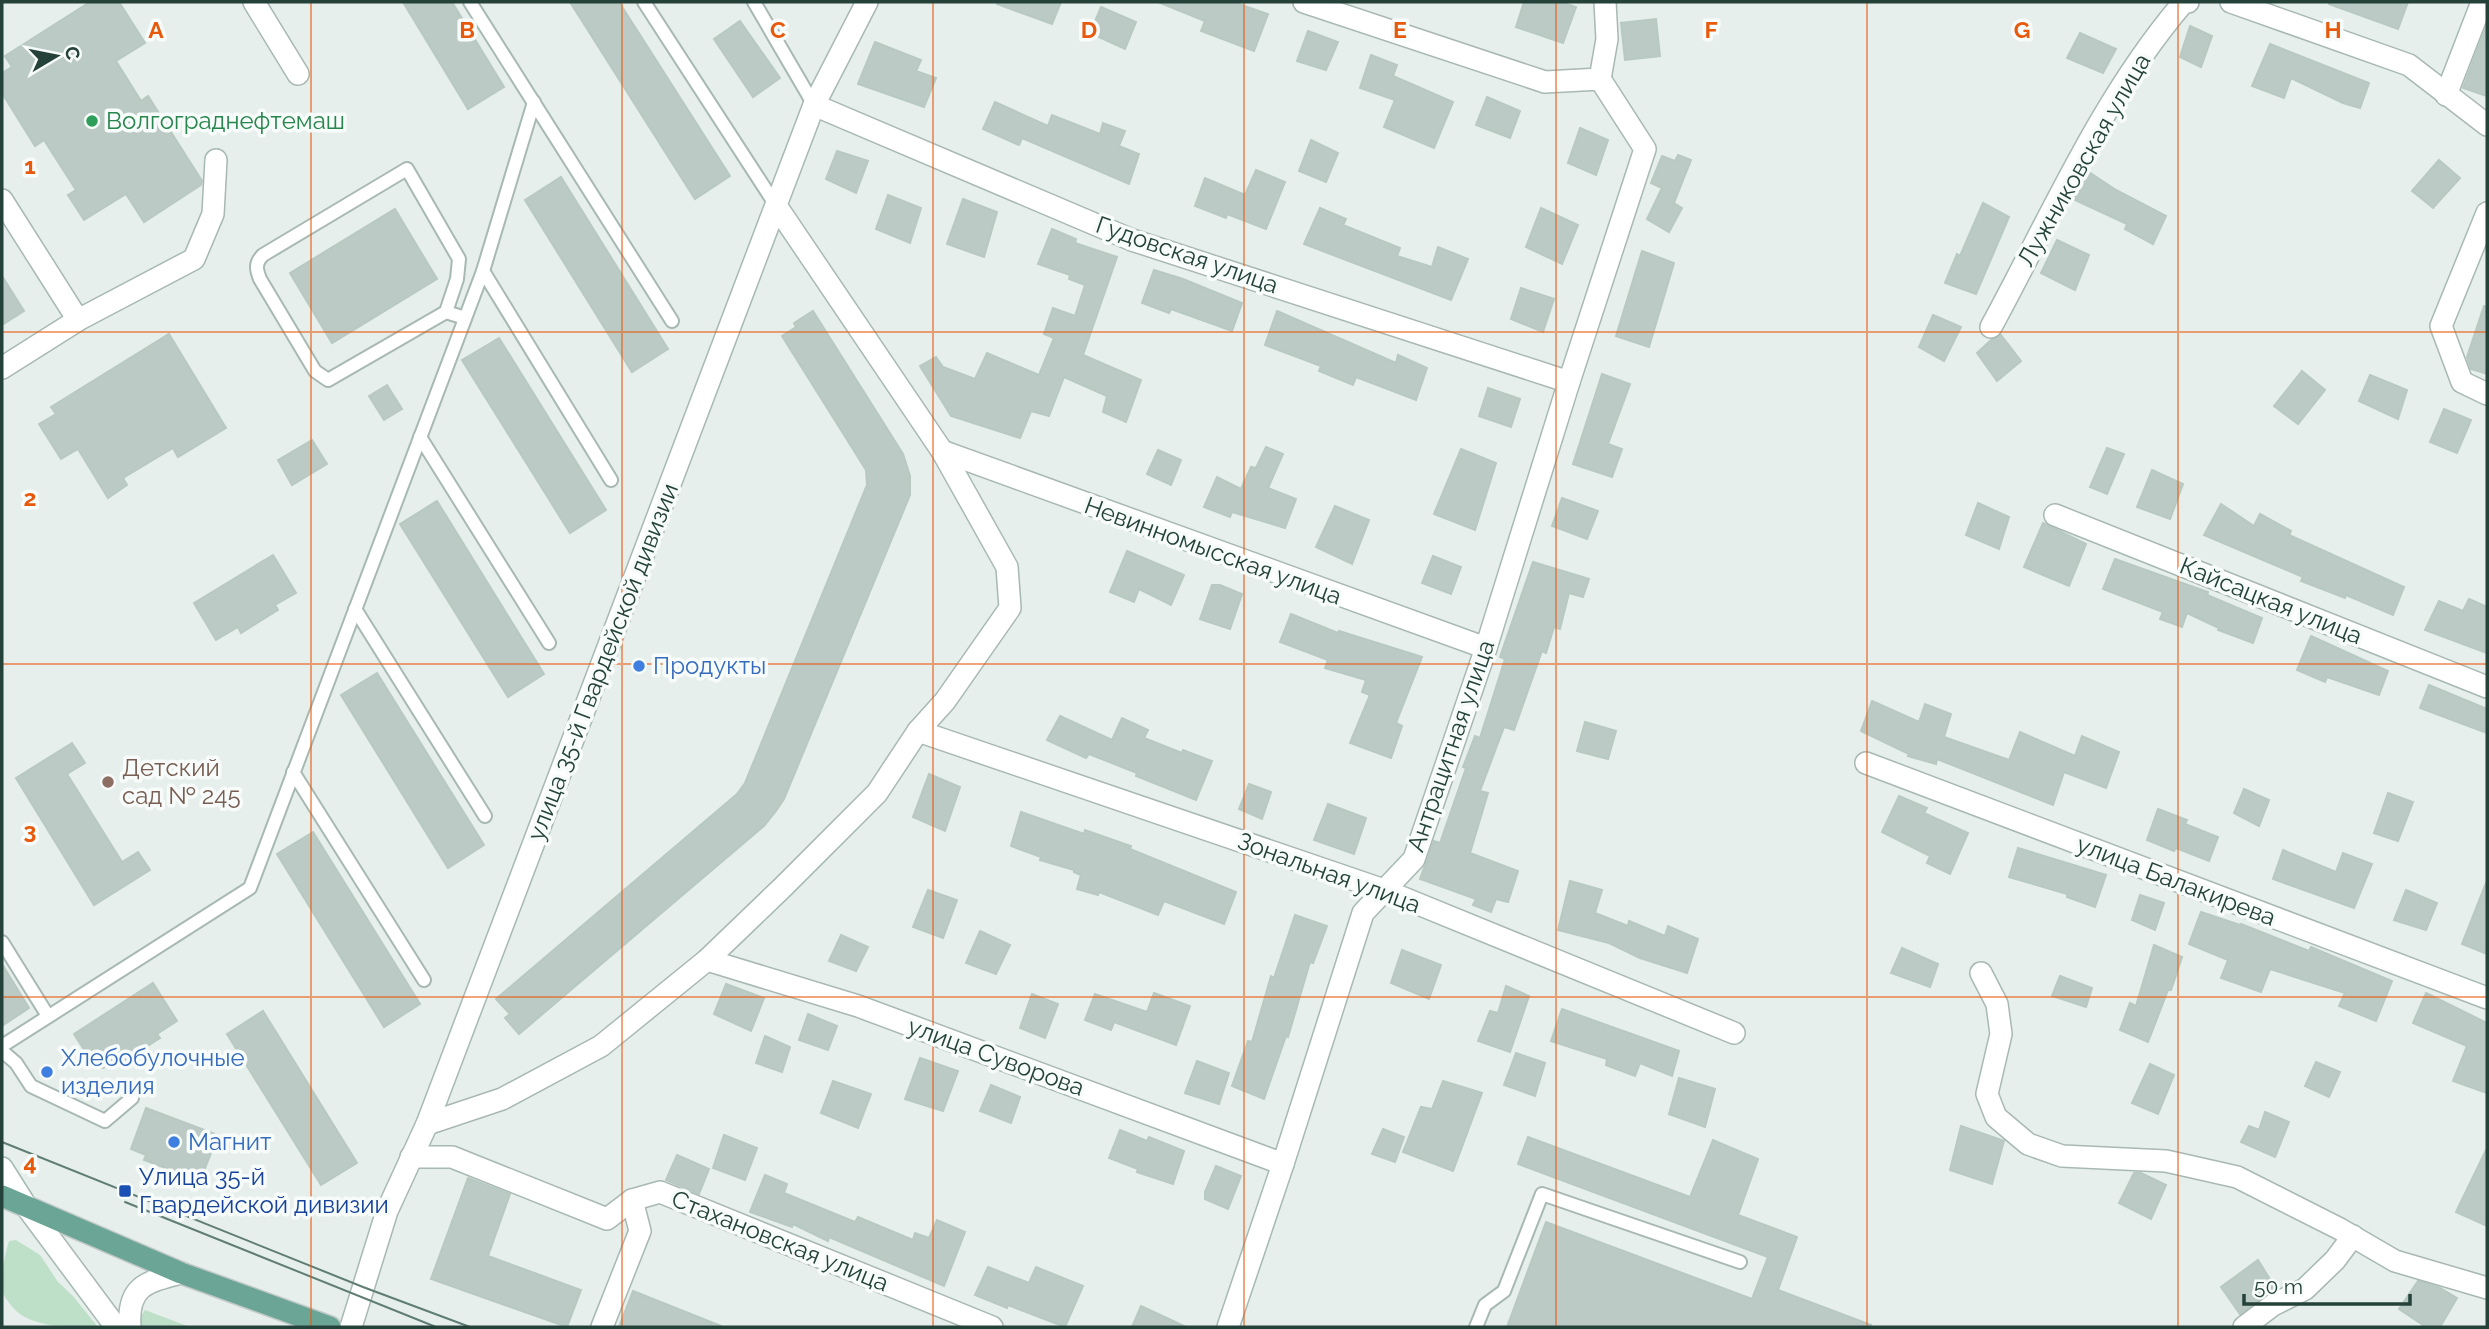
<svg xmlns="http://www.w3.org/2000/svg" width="2489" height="1329" font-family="Raleway,sans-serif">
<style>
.green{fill:#bfe0c8}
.building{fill:#bbcac4;stroke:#b8c9c2;stroke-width:2}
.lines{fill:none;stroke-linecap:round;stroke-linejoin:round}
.lane-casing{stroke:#a8b8b2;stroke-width:16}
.street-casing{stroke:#a8b8b2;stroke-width:24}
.secondary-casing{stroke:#a4bbb3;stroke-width:24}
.primary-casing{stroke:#c2cac8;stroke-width:24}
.lane{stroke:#fff;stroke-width:12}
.street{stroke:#fff;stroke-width:21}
.secondary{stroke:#fff;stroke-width:21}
.primary{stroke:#6aa596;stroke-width:21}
.tram{stroke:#5f7d75;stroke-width:2}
.grid{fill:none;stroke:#e8590c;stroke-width:2;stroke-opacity:0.55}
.leisure-dot{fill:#2e9e5b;stroke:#f7fbf9;stroke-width:2.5}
.shop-dot{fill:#3f7fe0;stroke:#f7fbf9;stroke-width:2.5}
.education-dot{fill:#8d6e63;stroke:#f7fbf9;stroke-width:2.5}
.transit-dot{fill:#1a4fb4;stroke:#f7fbf9;stroke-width:2.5}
.labels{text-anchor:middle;stroke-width:7;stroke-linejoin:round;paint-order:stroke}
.leisure-label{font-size:24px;fill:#27864d;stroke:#f7fbf9;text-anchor:start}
.street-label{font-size:24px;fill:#24423a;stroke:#f7fbf9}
.shop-label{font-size:24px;fill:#366cbe;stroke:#f7fbf9;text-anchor:start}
.education-label{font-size:24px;fill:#785e54;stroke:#f7fbf9;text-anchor:start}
.transit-label{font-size:24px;fill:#164399;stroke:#f7fbf9;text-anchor:start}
.grid-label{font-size:23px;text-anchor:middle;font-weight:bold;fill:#e8590c;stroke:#f7fbf9;stroke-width:7;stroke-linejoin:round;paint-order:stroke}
</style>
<rect width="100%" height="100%" fill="#e6efeb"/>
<g class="green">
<path d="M 16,1240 L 40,1255 L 58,1282 L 72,1295 L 98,1327 C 69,1327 28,1329 10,1304 C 7,1300 3,1295 2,1290 C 0,1275 5,1255 9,1241 Z"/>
<polygon points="145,1310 190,1327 139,1327 136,1324"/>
</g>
<g class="building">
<polygon points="90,2 119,2 145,43 116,61 141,101 148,96 202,181 201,185 144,222 126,194 84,220 68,195 76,190 44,140 35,146 2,93 2,73 12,67 5,56"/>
<polygon points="403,2 452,2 504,87 468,109"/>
<polygon points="570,2 619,2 730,176 695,199"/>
<polygon points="998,2 1061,2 1052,24 997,4"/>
<polygon points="1158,2 1233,2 1268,14 1254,51 1201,31 1205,21"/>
<polygon points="1524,2 1561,2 1576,7 1563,43 1516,27"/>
<polygon points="2329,2 2408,2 2398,29 2329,4"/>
<polygon points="1101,7 1136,22 1125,49 1090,33"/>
<polygon points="1656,19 1660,56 1625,60 1621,23"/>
<polygon points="740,21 780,78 753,97 714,39"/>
<polygon points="2487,25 2487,96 2463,88"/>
<polygon points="2190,26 2212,36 2201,67 2180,57"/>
<polygon points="1308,31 1338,42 1326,70 1297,61"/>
<polygon points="2080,33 2116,49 2103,73 2067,58"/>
<polygon points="875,42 921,60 916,71 936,78 924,107 858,84"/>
<polygon points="2270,44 2369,83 2360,108 2343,103 2291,78 2284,98 2252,86"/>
<polygon points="1371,55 1397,65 1393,76 1453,102 1434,148 1384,127 1395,100 1360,88"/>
<polygon points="1487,97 1520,111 1510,138 1476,125"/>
<polygon points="995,102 1048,126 1052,115 1100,134 1103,123 1125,131 1119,146 1139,154 1129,184 1022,138 1019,145 983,129"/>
<polygon points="1580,128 1608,140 1596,175 1568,163"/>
<polygon points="1311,140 1338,153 1326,182 1299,171"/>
<polygon points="837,151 868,161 856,193 826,179"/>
<polygon points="1678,155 1691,160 1674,203 1682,208 1669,232 1647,219 1662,188 1651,183 1662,156 1675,161"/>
<polygon points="2439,160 2460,178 2433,208 2412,191"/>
<polygon points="1256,170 1285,182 1266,229 1227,214 1226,218 1195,206 1205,178 1245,195"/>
<polygon points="2089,172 2116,190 2166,216 2153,244 2125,229 2127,224 2073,199"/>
<polygon points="561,177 668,349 632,372 525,200"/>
<polygon points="888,195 921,208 910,243 876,229"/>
<polygon points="963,199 997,212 984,257 947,244"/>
<polygon points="1983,203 2009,217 1976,294 1945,283 1957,254 1960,256"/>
<polygon points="1320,208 1346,219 1343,225 1400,248 1397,256 1432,267 1438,247 1468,259 1451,300 1304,244"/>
<polygon points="1541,208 1578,225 1562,264 1526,247"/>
<polygon points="395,209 437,279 332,343 290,273"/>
<polygon points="1052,229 1076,239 1075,243 1117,257 1083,355 1141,380 1126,422 1103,412 1107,396 1064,377 1049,416 1031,411 1020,438 951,416 920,366 936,357 943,367 975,379 987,353 1039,375 1054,338 1044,334 1053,308 1075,316 1085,285 1069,279 1070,275 1038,264"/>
<polygon points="2057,240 2089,255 2075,290 2041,273"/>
<polygon points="1642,251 1674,263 1649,347 1616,336"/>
<polygon points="1154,270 1183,279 1242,303 1232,331 1171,309 1169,313 1142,303"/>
<polygon points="2,276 24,311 2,325"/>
<polygon points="1521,288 1554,299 1543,332 1511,319"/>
<polygon points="2484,306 2487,307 2487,374 2471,369 2467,357"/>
<polygon points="813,311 903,454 910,476 910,495 784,799 776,811 764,826 519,1034 505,1018 510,1014 496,999 737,794 745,783 867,485 866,470 782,336 796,327 794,323"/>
<polygon points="1277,311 1396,363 1398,355 1427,368 1416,400 1356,377 1353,385 1319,371 1321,366 1265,345"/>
<polygon points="1933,315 1961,327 1944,361 1919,347"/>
<polygon points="169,334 226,428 178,457 173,448 123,478 127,485 108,498 78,449 61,459 39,424 56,414 51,407"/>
<polygon points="2001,335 2021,361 1997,381 1977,353 1991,340"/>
<polygon points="499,338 606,510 570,533 462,360"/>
<polygon points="2302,371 2325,390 2298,424 2274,406"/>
<polygon points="1602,374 1630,384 1608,444 1622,449 1612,477 1573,464"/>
<polygon points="2370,375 2407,390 2398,419 2359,401"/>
<polygon points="387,385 402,409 384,420 369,396"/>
<polygon points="1488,388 1520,399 1511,427 1479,416"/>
<polygon points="2444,409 2471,420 2457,453 2430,442"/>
<polygon points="312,440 327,464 292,485 278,460"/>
<polygon points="1266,447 1283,454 1268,488 1296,499 1285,528 1232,512 1230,517 1204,507 1217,477 1241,489 1251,467 1256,468"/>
<polygon points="2107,448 2124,454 2107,494 2090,487"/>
<polygon points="1461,449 1496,463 1475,530 1434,514"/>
<polygon points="1158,450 1181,460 1171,485 1147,474"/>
<polygon points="2152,470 2183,484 2170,519 2137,507"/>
<polygon points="1562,498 1598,511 1587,539 1552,526"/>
<polygon points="437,501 544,674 508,697 400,524"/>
<polygon points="1978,503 2009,517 1999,549 1966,535"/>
<polygon points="2221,504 2254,526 2260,514 2291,531 2289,535 2404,587 2393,615 2346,595 2345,598 2301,581 2303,577 2204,535"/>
<polygon points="1335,506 1369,520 1352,564 1316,547"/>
<polygon points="2043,523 2086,544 2069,586 2024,567"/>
<polygon points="1127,551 1184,575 1171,605 1139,589 1134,602 1110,592"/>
<polygon points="273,555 296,593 275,605 278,610 241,633 238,627 216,640 194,603"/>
<polygon points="1433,556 1461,567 1451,594 1422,583"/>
<polygon points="2115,559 2208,592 2207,595 2262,618 2253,643 2218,630 2219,628 2187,613 2182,627 2160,619 2163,612 2103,589"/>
<polygon points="1533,562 1589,579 1583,597 1569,593 1560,629 1554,627 1546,653 1542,651 1514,730 1504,727 1480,791 1488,793 1470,853 1518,871 1508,902 1496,899 1491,912 1473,905 1476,899 1420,879 1434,841 1440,843 1466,768 1463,767 1475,736 1480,738 1505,659 1500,657"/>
<polygon points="1212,585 1220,585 1242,594 1230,629 1200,619"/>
<polygon points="2469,599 2487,607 2487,653 2425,630 2439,601 2463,611"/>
<polygon points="1291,614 1338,633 1339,631 1422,657 1396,723 1402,726 1391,758 1350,743 1370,695 1362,692 1366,680 1325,668 1328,660 1280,642"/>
<polygon points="2311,636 2388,671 2379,695 2327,677 2325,682 2297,670"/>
<polygon points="377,673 484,845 448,868 341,695"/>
<polygon points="2429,685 2487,709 2487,733 2420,708"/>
<polygon points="1872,701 1919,722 1925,704 1951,714 1944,737 2009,760 2020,732 2075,756 2082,736 2119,752 2106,788 2064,772 2053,805 1937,759 1936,764 1908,756 1909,754 1861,731"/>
<polygon points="1060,716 1112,740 1122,718 1148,730 1144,738 1182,753 1183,750 1212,761 1196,800 1136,776 1137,773 1089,754 1086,758 1047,740"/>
<polygon points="1585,722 1616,731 1608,759 1577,751"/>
<polygon points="72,743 85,763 67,774 122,862 138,852 150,870 94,905 16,778"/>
<polygon points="929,774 960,787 945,831 913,817"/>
<polygon points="1249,784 1271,792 1262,819 1239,809"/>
<polygon points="2244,789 2269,800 2259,826 2234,813"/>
<polygon points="2388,793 2413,802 2398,841 2374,833"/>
<polygon points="1899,796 1927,808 1924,813 1968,833 1950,874 1927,863 1930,856 1882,832"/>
<polygon points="1328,804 1366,818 1354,854 1314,840"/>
<polygon points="2158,809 2187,820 2185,824 2218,837 2209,861 2176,848 2174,851 2147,840"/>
<polygon points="1021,812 1084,834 1085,830 1131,846 1130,849 1236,892 1224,924 1164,901 1158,915 1099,892 1098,895 1077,889 1081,875 1074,872 1074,870 1040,860 1041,857 1011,846"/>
<polygon points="313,832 420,1004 384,1027 277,854"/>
<polygon points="2018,848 2106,875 2095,907 2067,897 2067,894 2009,877"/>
<polygon points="2283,850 2336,872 2343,853 2372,864 2354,908 2273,879"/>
<polygon points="1570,881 1602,890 1595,913 1628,926 1629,921 1665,936 1668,926 1698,939 1687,973 1640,958 1609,943 1558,930"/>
<polygon points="2486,883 2487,883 2487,954 2462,944"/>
<polygon points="928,890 957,900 943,938 913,927"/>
<polygon points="2406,890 2437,903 2426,930 2394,920"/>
<polygon points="2140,895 2164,903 2155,930 2132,920"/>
<polygon points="2201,912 2240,925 2241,924 2309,951 2311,947 2392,981 2376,1021 2339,1006 2345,993 2270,969 2261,992 2221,978 2228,960 2189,944"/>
<polygon points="1295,915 1327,926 1313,963 1310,962 1288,1037 1286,1036 1264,1099 1232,1086 1248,1041 1252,1042 1271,976 1274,978"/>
<polygon points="980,931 1010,945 996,974 966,963"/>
<polygon points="841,935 868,947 856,971 829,961"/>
<polygon points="2154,945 2182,957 2171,990 2168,990 2148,1042 2120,1030 2130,1003 2136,1006"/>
<polygon points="1902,948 1938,964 1930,987 1891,973"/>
<polygon points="1402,950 1441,965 1429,999 1391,983"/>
<polygon points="2,964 29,1008 2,1026"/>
<polygon points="2060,976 2092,988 2086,1007 2052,996"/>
<polygon points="153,983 177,1021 157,1034 160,1038 121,1063 118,1058 103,1068 96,1068 74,1034"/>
<polygon points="726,984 764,998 751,1031 714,1014"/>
<polygon points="1506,986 1529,996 1510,1052 1478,1041 1490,1011 1498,1013"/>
<polygon points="1154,993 1190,1006 1176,1045 1114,1022 1111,1030 1085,1020 1095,994 1147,1012"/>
<polygon points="2426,993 2487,1023 2487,1093 2453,1081 2467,1046 2413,1023"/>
<polygon points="1032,994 1058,1004 1045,1038 1020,1028"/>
<polygon points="1562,1009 1679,1051 1672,1076 1640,1063 1635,1076 1606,1065 1607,1059 1551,1041"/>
<polygon points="263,1011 357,1163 321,1185 227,1034"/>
<polygon points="808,1014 837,1026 828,1050 799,1040"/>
<polygon points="765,1036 790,1047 782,1072 756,1063"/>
<polygon points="1516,1053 1545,1063 1535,1096 1504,1085"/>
<polygon points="920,1058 958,1071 943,1111 905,1099"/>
<polygon points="1197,1061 1229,1073 1219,1104 1185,1093"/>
<polygon points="2316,1062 2340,1072 2329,1097 2305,1086"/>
<polygon points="2150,1064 2174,1075 2158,1114 2132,1103"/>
<polygon points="1679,1078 1715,1089 1705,1127 1669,1114"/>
<polygon points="833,1081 871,1094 858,1128 821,1113"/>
<polygon points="1443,1081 1482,1093 1453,1171 1403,1152 1421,1107 1432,1109"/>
<polygon points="991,1085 1020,1097 1011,1123 980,1111"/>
<polygon points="146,1108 218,1135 200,1181 144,1160 146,1155 131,1149"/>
<polygon points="2265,1112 2289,1122 2275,1157 2241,1142 2249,1126 2259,1130"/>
<polygon points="1961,1126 2004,1141 1992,1184 1950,1170"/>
<polygon points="1383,1129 1404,1137 1395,1162 1372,1154"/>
<polygon points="1120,1130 1147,1141 1149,1137 1184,1151 1173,1184 1137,1172 1138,1169 1109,1158"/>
<polygon points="724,1135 757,1148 745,1180 713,1168"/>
<polygon points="1528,1137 1690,1197 1713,1140 1758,1159 1738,1215 1797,1237 1778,1290 1871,1325 1871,1327 1507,1327 1546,1222 1752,1299 1768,1257 1518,1164"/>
<polygon points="2487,1148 2487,1226 2456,1212"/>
<polygon points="677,1155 709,1169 699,1194 666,1180"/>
<polygon points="1216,1166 1241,1176 1228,1209 1205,1199 1205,1192"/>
<polygon points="2134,1173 2141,1173 2166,1185 2151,1219 2119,1203"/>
<polygon points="765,1175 787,1184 784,1193 855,1222 858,1217 913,1240 915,1233 929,1238 937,1220 965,1232 944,1286 829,1237 828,1241 793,1224 792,1227 750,1212"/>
<polygon points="468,1178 510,1194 488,1256 581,1290 567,1327 431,1279"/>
<polygon points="2258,1260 2276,1289 2240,1314 2221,1287"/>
<polygon points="988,1267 1029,1283 1036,1267 1083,1286 1065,1327 1008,1305 1007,1308 975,1295"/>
<polygon points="2418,1281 2440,1288 2457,1298 2440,1327 2426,1327 2399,1309"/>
<polygon points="633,1291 721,1326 721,1327 619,1327"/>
<polygon points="1141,1306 1186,1327 1132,1327"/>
</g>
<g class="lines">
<g class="lane-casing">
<g id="lane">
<polyline points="470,2 672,321"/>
<polyline points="644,2 777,207"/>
<polyline points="754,2 814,105"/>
<polyline points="483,271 611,480"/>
<path d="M 446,312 L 457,279 L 459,259 L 407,169 L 263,255 C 255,263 256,269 260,279 L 315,371 L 328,380 L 446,312 L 465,318"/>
<polyline points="420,437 549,643"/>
<polyline points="355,609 485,816"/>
<polyline points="293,772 424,980"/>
<polyline points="2,942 48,1016"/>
<polyline points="2,1046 250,888 483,271 534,102"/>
<polyline points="2,1051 16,1063 31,1086 105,1121 132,1098"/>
<polyline points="1476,1327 1485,1305 1504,1291 1542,1194 1740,1262"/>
</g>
</g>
<g class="street-casing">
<g id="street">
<polyline points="254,2 298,74"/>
<polyline points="2231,2 2409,65 2487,125"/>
<polyline points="1600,79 1607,39 1605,2"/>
<polyline points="2446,95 2482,2"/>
<polyline points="814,105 1132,240 1569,382"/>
<polyline points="2,200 78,320"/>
<polyline points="2487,213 2441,326 2462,382 2487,394"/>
<path d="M 1991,327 C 2051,217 2101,99 2183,3 L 2188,2"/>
<polyline points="2,368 78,320 194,259 213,214 216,160"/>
<polyline points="942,451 1486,648"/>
<polyline points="2055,515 2487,687"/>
<polyline points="918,731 1384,890 1734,1033"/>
<polyline points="1866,763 2487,998"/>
<polyline points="707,960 858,1006 1283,1164"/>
<polyline points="1981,973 1997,1004 2001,1034 1987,1094 1996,1117 2028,1144 2062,1156 2166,1161 2237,1177 2340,1229 2395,1261 2487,1288"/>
<polyline points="427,1124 502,1099 601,1046 707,960 783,887 877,793 918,731 945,701 1010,608 1007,567 942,451 777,207"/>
<polyline points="411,1157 452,1157 607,1219 632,1200 660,1192 992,1327"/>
<polyline points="26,1206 116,1327"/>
<path d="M 130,1327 C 127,1286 146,1282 181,1273"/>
<polyline points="351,1327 387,1211 427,1124 814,105 867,2"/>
<polyline points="602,1327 640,1231 632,1200"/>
<polyline points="1228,1327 1283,1164 1363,913 1414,859 1486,648 1569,382 1645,149 1600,79 1545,82 1304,2"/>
<polyline points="2244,1327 2273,1305 2305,1289 2335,1260 2353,1236"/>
</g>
</g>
<g class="secondary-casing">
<polyline id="secondary" points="2,1168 26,1206"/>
</g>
<g class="primary-casing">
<polyline id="primary" points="2,1196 181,1273 330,1327"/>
</g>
<use href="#lane" class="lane"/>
<use href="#street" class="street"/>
<use href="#secondary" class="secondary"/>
<use href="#primary" class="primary"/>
<g class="tram">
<polyline points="2,1142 363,1287 470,1327"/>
<polyline points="125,1202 436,1327"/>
</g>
</g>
<path class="grid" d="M 311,2 L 311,1327M 622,2 L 622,1327M 933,2 L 933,1327M 1244,2 L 1244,1327M 1556,2 L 1556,1327M 1867,2 L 1867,1327M 2178,2 L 2178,1327M 2,332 L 2487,332M 2,664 L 2487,664M 2,997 L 2487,997"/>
<circle class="leisure-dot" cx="92" cy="121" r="7"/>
<g class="shop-dot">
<circle cx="639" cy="666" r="7"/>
<circle cx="47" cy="1072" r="7"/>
<circle cx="174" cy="1142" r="7"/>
</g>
<circle class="education-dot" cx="108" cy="782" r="7"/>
<rect class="transit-dot" x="118" y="1184" width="14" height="14" rx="3.5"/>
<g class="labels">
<g class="leisure-label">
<text x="106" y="129">Волгограднефтемаш</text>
</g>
<g class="street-label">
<text transform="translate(2084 160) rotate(-60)" y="8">Лужниковская улица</text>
<text transform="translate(1187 255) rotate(19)" y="8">Гудовская улица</text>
<text transform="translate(1213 551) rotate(20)" y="8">Невинномысская улица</text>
<text transform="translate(2271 601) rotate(22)" y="8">Кайсацкая улица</text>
<text transform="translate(603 662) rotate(-69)" y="8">улица 35-й Гвардейской дивизии</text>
<text transform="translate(1451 746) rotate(-71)" y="8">Антрацитная улица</text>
<text transform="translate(1329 873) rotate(20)" y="8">Зональная улица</text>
<text transform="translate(2176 881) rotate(21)" y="8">улица Балакирева</text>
<text transform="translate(996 1057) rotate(20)" y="8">улица Суворова</text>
<text transform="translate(780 1241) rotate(22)" y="8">Стахановская улица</text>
</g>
<g class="shop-label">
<text x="653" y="674">Продукты</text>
<text x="61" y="1066">Хлебобулочные<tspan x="61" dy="28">изделия</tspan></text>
<text x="188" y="1150">Магнит</text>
</g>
<g class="education-label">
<text x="122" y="776">Детский<tspan x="122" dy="28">сад № 245</tspan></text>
</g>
<g class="transit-label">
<text x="139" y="1185">Улица 35-й<tspan x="139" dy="28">Гвардейской дивизии</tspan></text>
</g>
</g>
<g class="grid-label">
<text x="156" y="38">A</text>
<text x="467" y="38">B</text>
<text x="778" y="38">C</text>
<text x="1089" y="38">D</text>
<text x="1400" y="38">E</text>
<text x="1711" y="38">F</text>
<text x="2022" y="38">G</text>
<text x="2333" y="38">H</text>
<text x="30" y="174">1</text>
<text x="30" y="506">2</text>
<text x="30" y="839">3</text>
<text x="30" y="1171">4</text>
</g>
<rect width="2489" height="1329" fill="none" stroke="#24423a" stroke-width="7"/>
<g transform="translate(56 56) rotate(80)" stroke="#f7fbf9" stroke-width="5" paint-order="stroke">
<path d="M0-5L12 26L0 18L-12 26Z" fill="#24423a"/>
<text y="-10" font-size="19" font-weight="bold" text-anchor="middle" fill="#24423a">С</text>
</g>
<path d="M2244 1294v10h166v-10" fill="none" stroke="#24423a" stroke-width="3.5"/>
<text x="2254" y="1294" font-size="21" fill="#24423a" stroke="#f7fbf9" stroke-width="5" paint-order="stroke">50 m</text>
</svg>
